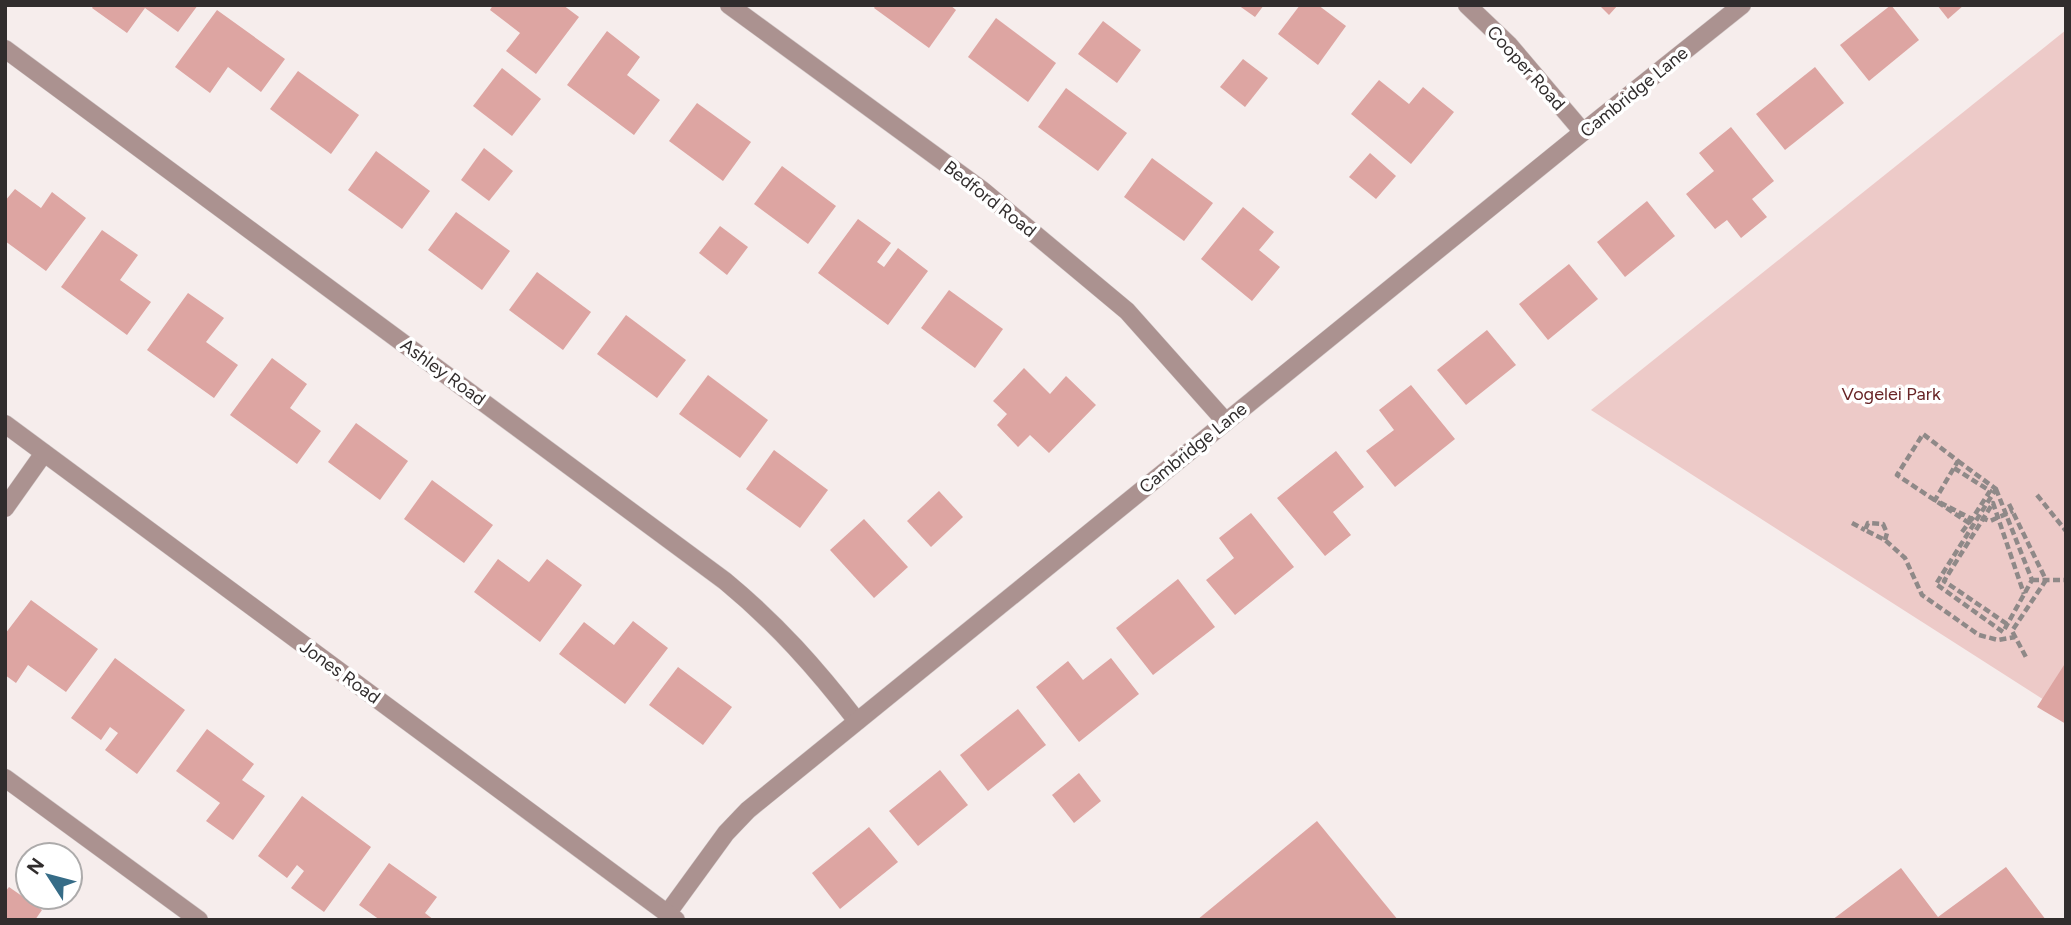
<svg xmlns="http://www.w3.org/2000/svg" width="2071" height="925" viewBox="0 0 2071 925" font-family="Figtree,sans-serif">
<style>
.green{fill:#edcac8}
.building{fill:#dda5a2}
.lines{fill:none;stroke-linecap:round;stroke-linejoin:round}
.minor-casing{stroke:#d3caca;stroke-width:19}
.tertiary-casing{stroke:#d3caca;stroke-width:19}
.path{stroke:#8f8988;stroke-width:4.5;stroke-dasharray:7 3.5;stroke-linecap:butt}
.minor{stroke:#ab9290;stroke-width:18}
.tertiary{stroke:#ab9290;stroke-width:18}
.labels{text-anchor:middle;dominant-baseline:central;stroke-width:7;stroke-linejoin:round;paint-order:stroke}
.street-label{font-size:18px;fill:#312d2d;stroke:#fff}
.park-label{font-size:18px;fill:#682426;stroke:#fff}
</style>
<rect width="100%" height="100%" fill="#f6edec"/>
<!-- green -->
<path class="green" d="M2066,30V714L1591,410Z"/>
<!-- building -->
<g class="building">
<path d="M94,5H198L178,32L145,8L127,33L92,8Z"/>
<path d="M493,5H563L579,17L536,74L506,51L520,33L490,10Z"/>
<path d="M876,5H950L956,10L929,48L874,8Z"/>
<path d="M1238,5H1264L1255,17Z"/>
<path d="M1300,5H1318L1346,26L1318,65L1278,34Z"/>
<path d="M1599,5H1618L1609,15Z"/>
<path d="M1891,5L1919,40L1869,81L1840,45Z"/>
<path d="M1937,5H1964L1948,19Z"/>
<path d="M217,10L285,59L261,92L228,67L210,93L175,67Z"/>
<path d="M996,18L1056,63L1028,102L968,57Z"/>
<path d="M1103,21L1141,50L1117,83L1078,54Z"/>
<path d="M607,31L640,57L627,75L660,100L634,135L567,85Z"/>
<path d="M1243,59L1268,78L1245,107L1220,87Z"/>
<path d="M1815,67L1844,103L1785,150L1756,114Z"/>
<path d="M502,68L541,99L512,136L473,106Z"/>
<path d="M298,71L359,115L331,154L270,109Z"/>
<path d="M1379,80L1409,104L1423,87L1454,112L1411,164L1351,114Z"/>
<path d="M1066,88L1127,133L1098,171L1038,127Z"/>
<path d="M697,103L751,142L723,181L669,141Z"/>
<path d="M1731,127L1774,181L1752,199L1767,217L1741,238L1727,220L1715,229L1686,194L1714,171L1699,153Z"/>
<path d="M484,148L513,171L489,201L461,180Z"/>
<path d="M376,151L430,191L402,229L348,190Z"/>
<path d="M1370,153L1396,176L1376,199L1349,177Z"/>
<path d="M1152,158L1213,203L1184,241L1124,197Z"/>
<path d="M782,166L836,206L808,244L754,204Z"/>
<path d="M15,189L41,208L52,192L86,218L46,271L5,241V201Z"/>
<path d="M1647,201L1675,236L1625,277L1597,242Z"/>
<path d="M1243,207L1274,232L1259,250L1280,267L1252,301L1201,259Z"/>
<path d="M456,212L510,251L482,290L428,250Z"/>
<path d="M858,219L891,243L877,262L884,267L898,248L928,271L888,325L818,273Z"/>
<path d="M720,226L748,247L727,275L699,253Z"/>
<path d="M102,230L138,255L120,280L151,302L127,335L61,287Z"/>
<path d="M1569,264L1598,299L1548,340L1519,304Z"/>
<path d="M537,272L591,312L563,350L509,310Z"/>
<path d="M949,290L1003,329L975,368L921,328Z"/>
<path d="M188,293L224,318L206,342L238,365L214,398L147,350Z"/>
<path d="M626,315L686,360L657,398L597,354Z"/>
<path d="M1487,330L1516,365L1466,405L1437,370Z"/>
<path d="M272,358L307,384L290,408L321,431L297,464L230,415Z"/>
<path d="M1024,368L1050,394L1066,376L1096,405L1049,453L1030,435L1018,447L997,425L1007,414L993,401Z"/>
<path d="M708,375L768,420L740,458L679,414Z"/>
<path d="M1411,385L1455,439L1395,487L1366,451L1394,430L1379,410Z"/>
<path d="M356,423L408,461L380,500L328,462Z"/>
<path d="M774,450L828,490L800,528L746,489Z"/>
<path d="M1336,451L1364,487L1333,512L1351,535L1325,556L1277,498Z"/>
<path d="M432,480L493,525L464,563L404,519Z"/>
<path d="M939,491L963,517L931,547L907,521Z"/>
<path d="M1251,513L1294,567L1235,615L1206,580L1234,558L1219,538Z"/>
<path d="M864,519L908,567L874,598L830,550Z"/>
<path d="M498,559L529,582L547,559L582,585L540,642L474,592Z"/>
<path d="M1178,579L1215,627L1153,675L1116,628Z"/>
<path d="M31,600L98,649L66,692L28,665L16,683L5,675V634Z"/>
<path d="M633,621L668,648L625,704L559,654L584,622L614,645Z"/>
<path d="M115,658L185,710L137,774L105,750L118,733L110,727L101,740L71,718Z"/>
<path d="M1111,658L1139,694L1079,742L1036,687L1068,661L1083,680Z"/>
<path d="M2066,662V724L2037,707Z"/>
<path d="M678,667L732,707L703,745L649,705Z"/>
<path d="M1018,709L1046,745L988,791L960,755Z"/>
<path d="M207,729L254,764L242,780L265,796L233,840L206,821L220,803L176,771Z"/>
<path d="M940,770L968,805L918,846L889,811Z"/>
<path d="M1079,773L1101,801L1074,823L1052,795Z"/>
<path d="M302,796L371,847L324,912L291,888L304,871L297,865L287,878L258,856Z"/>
<path d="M1317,821L1398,920H1197Z"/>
<path d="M869,827L898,862L840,909L812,873Z"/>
<path d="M389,863L437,897L425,913L434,920H380L359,905Z"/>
<path d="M2006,867L2046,920H1832L1901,868L1938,917Z"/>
<path d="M9,887L42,910L35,920H5V892Z"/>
</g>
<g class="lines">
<defs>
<g id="minor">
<path d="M729,5L982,190L1127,311L1226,422"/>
<path d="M1467,5L1509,45L1583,132"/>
<path d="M5,49L725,581C777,624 816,668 857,721"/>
<path d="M5,508L44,453"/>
<path d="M5,778L199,920"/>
<path d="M667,914L726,833L748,810L1583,132L1742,5"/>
</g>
<path id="tertiary" d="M5,424L676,920"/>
</defs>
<!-- minor casing -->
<use href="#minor" class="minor-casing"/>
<!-- tertiary casing -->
<use href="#tertiary" class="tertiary-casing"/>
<!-- path -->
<g class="path">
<path d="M1958,461L1996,489"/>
<path d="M1954,468L1990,491L1972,519L1935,500L1958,461L1923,434L1897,475L1969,523L1973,525"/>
<path d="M1996,489L2032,580L2003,632L1936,584Z"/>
<path d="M2037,495L2066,531"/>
<path d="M2009,504L2046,580L2012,631L2027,659"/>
<path d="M1981,518L1990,521L2013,511"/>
<path d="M1852,523L1865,530"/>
<path d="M1962,532L1971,520"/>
<path d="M1885,540L1887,533L1883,524L1868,523L1865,530L1885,540L1905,558L1922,595L1979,635L1998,640L2015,637"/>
<path d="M2032,580H2066"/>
<path d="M2007,624L1944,581L1993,503L2024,594"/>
</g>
<!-- minor -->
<use href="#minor" class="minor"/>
<!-- tertiary -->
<use href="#tertiary" class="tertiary"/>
</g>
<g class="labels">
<!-- street labels -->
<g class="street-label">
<text transform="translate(1526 68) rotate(48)">Cooper Road</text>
<text transform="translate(1634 92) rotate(-39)">Cambridge Lane</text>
<text transform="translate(990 199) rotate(38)">Bedford Road</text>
<text transform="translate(443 372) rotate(36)">Ashley Road</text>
<text transform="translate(1193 448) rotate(-39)">Cambridge Lane</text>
<text transform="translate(340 672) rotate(36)">Jones Road</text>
</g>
<!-- park labels -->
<g class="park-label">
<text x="1891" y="394">Vogelei Park</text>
</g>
</g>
<!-- border -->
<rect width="2071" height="925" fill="none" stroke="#312d2d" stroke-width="14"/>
<!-- north arrow -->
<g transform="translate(49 876) rotate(306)"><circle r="33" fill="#ffffff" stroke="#adabab" stroke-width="2"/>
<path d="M0-5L12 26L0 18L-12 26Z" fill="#366c87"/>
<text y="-10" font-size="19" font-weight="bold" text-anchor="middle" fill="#312d2d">N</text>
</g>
</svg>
